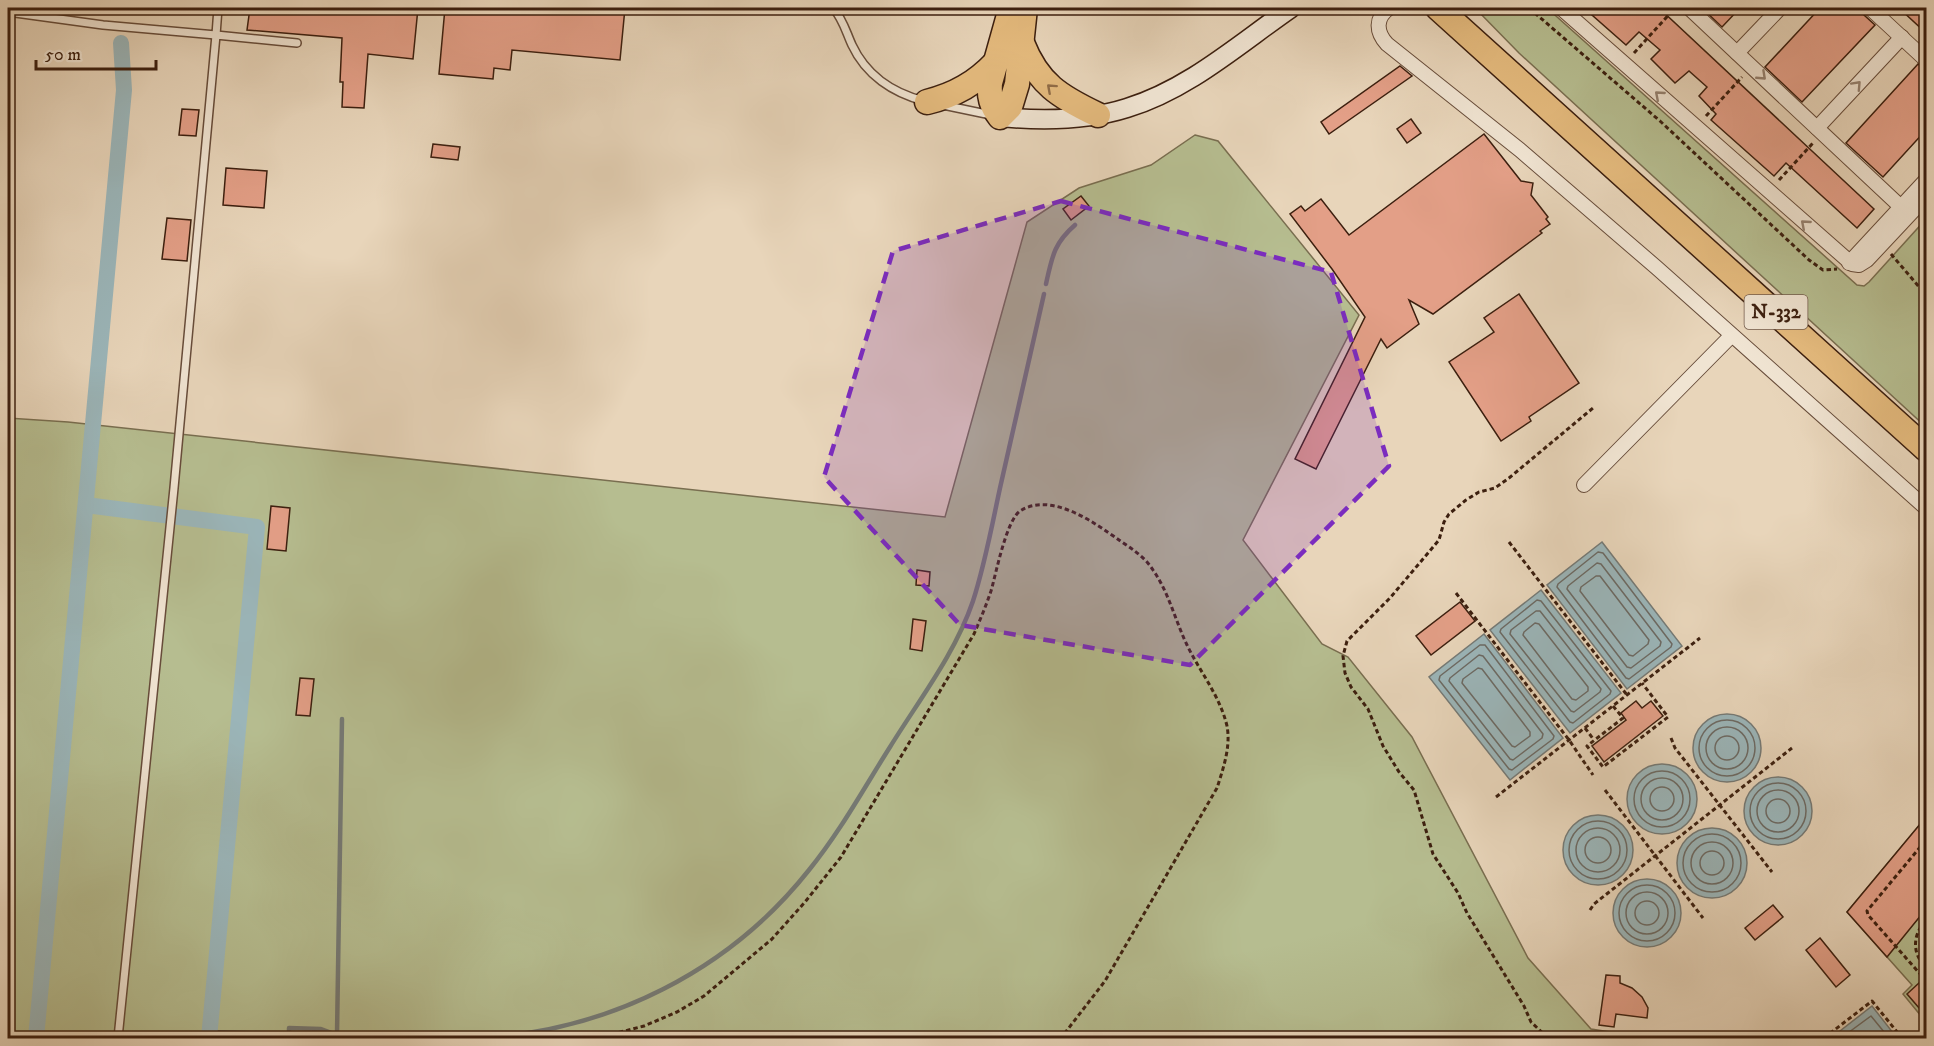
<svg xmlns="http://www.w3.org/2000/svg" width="1934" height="1046" viewBox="0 0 1934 1046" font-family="'IM FELL DW Pica',serif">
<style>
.green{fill:#b6bd90;stroke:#796e50;stroke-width:1.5}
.water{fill:#9bb6ba;stroke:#757a76;stroke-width:1.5}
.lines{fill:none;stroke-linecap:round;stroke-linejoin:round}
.shore{stroke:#6c6a64;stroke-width:1.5}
.stream{stroke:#757a76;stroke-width:4.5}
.canal{stroke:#9bb6ba;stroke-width:16}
.building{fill:#e39f87;stroke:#3c1f0f;stroke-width:1.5}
.lane-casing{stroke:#674c3a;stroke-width:10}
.street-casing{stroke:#674c3a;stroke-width:16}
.secondary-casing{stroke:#3c1f0f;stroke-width:21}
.highway-casing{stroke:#3c1f0f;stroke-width:27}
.path{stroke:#3c1f0f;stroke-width:3;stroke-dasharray:4.5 3;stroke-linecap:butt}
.lane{stroke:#f0e4d2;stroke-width:7}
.street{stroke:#f0e4d2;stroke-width:14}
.secondary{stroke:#f0e4d2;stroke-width:18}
.highway{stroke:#e4ba7d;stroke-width:24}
.oneway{stroke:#968270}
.oneway2{stroke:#906c46}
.marked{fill:#7b2cbf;fill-opacity:0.2;stroke:#7b2cbf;stroke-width:4.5;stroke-dasharray:12 8;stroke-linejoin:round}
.labels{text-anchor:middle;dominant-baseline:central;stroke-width:6;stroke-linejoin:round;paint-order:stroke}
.shield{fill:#f0e4d2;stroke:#725a4a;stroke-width:1.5}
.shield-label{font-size:20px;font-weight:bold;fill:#3c1f0f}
</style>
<rect width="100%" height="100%" fill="#e8d5ba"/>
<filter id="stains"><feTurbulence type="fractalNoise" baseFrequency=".00333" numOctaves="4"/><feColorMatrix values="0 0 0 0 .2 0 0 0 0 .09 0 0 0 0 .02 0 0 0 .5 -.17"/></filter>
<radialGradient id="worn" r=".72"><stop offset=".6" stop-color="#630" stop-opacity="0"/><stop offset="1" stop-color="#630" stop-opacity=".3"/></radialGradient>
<!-- green -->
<g class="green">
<path d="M1475,8H1547L1857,285L1864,286L1869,282L1926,219V427L1519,53Z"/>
<path d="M1195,135L1218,141L1359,315L1243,540L1322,644L1348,657L1412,737L1528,958L1591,1029L1649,1038H8V418L68,422L945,517L1027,222L1079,188L1151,165Z"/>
<path d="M1926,817V1022L1903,994L1912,985L1847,912Z"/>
</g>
<!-- water -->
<g class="water">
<path d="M1602,542L1682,646L1627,689L1547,585Z"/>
<path d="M1541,590L1621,693L1570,733L1490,630Z"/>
<path d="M1484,634L1563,738L1510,780L1429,677Z"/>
<circle cx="1727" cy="748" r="34"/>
<circle cx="1662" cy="799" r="35"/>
<circle cx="1778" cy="811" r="34"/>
<circle cx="1598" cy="850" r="35"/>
<circle cx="1712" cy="863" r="35"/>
<circle cx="1647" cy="913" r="34"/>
<path d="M1872,1006L1897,1038H1831Z"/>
</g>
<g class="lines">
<!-- shore -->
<g class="shore">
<path d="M1598,552L1603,553L1672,644L1671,647L1629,679L1626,678L1557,587L1558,584Z"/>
<path d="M1597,563L1601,564L1661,642L1660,646L1631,668L1627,667L1567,589L1568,586Z"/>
<path d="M1596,576H1600L1649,640L1648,644L1633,656L1629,655L1580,591L1581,587Z"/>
<path d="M1537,600L1541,601L1611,691L1610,694L1573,723L1570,722L1500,632L1501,629Z"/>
<path d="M1536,611H1540L1601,689L1600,692L1574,712L1571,711L1510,634L1511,630Z"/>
<path d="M1535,623L1539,624L1588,687V691L1576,700L1572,699L1523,635L1524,632Z"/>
<path d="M1480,645H1485L1554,736L1553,739L1512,770L1509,769L1439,680L1440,676Z"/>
<path d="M1479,655L1483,656L1543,734L1542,738L1513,760L1510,759L1449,681L1450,678Z"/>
<path d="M1478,668L1482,669L1530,732V736L1515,747L1512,746L1462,683L1463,679Z"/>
<circle cx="1727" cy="748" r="28"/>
<circle cx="1727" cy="748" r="21"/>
<circle cx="1727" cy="748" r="12"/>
<circle cx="1662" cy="799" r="28"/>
<circle cx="1662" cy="799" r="21"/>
<circle cx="1778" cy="811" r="28"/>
<circle cx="1662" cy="799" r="12"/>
<circle cx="1778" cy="811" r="21"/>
<circle cx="1778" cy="811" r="12"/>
<circle cx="1598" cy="850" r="29"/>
<circle cx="1598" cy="850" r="22"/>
<circle cx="1712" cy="863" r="29"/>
<circle cx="1598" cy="850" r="13"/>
<circle cx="1712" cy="863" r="21"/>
<circle cx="1712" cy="863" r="12"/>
<circle cx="1647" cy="913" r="28"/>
<circle cx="1647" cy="913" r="21"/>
<circle cx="1647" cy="913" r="12"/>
<path d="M1841,1038L1871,1016L1889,1038"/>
</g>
<!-- stream -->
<g class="stream">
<path d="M1046,284C1052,257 1054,243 1075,225"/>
<path d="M210,1032L289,1034V1028L321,1029L337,1035L433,1038"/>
<path d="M337,1035L342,719"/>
<path d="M480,1038C609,1031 729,971 809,870C840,832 864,788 890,747C919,700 955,654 973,601C985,564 992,525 1000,488C1015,423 1029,359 1044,294"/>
</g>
<!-- canal -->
<g class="canal">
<path d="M86,505L257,527L209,1038"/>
<path d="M36,1038L124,90L121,43"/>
</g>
</g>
<!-- building -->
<g class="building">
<path d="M250,8H418L413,59L368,54L364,108L342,107L343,82H340L342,38L247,30Z"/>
<path d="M445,8H625L620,60L512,50L510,70L494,68L493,79L439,74Z"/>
<path d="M1584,8H1659L1874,209L1857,228L1786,163L1774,176L1711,120L1716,114L1699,96L1707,87L1689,71L1675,83L1651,59L1660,50L1639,32L1626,45Z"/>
<path d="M1702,8H1740L1722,27Z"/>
<path d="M1820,8H1860L1864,15L1875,25L1802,102L1765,67Z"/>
<path d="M1899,8H1926V33Z"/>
<path d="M1918,64L1926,70V130L1883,177L1846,143Z"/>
<path d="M1400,66L1412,76L1329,134L1321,122Z"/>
<path d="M182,109L199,110L196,136L179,135Z"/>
<path d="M1411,119L1421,133L1407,143L1397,129Z"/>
<path d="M1484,134L1521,181L1533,183L1531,195L1548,217L1546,219L1550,224L1540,231L1542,233L1433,314L1409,300L1419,324L1387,348L1381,339L1316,469L1295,459L1365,317L1332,269L1290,214L1301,206L1305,211L1321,199L1349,235Z"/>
<path d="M433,144L460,147L458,160L431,157Z"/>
<path d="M226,168L267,171L264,208L223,205Z"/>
<path d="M1081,196L1089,206L1071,220L1063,209Z"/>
<path d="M167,218L191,220L187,261L162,259Z"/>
<path d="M1519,294L1579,383L1529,417L1531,421L1501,441L1449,362L1494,332L1484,318Z"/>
<path d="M271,506L290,508L286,551L267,549Z"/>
<path d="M917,570L930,572L929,586L916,585Z"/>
<path d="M1460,602L1475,621L1431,655L1416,636Z"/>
<path d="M913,619L926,621L922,651L910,649Z"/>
<path d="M300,678L314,679L310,716L296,715Z"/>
<path d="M1636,701L1642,708L1651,701L1663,716L1604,762L1592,746L1626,720L1621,713Z"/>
<path d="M1926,817V909L1887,957L1847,912Z"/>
<path d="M1773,905L1783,917L1755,940L1745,928Z"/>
<path d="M1820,938L1850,975L1836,987L1806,950Z"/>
<path d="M1606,975L1620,976V983L1632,988L1642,997L1648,1008L1647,1018L1616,1014L1614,1027L1599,1025Z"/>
<path d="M1920,982L1926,990V1016L1907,994Z"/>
</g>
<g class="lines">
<defs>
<g id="lane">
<path d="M833,8C843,19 846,32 852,45C866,75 893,93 924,101"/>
<path d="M8,12L103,25L216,35L218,8"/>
<path d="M943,105L991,115"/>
<path d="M118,1038L174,488L216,35L297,43"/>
</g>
<g id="street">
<path d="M1389,8C1375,18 1376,32 1387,44L1520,150L1657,268L1926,508"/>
<path d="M1561,8L1852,264L1859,265L1867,260L1926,197"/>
<path d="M1689,8L1901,207"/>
<path d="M1870,8L1926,60"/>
<path d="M1737,53L1780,8"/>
<path d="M1817,128L1902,37"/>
<path d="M1849,263L1926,180"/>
<path d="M1584,485L1731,336"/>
</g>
<path id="secondary" d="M1000,117C1042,121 1086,121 1127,108C1189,89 1239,44 1291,8"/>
<g id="highway">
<path d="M1011,8L990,83C989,97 991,105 1000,117L1010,107L1017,84L1025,8"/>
<path d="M1438,8L1926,449"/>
<path d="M1022,43C1038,84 1060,97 1098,115"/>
<path d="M927,102C955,95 976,83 996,62"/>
</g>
</defs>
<!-- lane casing -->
<use href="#lane" class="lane-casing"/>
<!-- street casing -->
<use href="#street" class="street-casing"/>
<!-- secondary casing -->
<use href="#secondary" class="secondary-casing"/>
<!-- highway casing -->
<use href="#highway" class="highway-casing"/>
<!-- path -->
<g class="path">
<path d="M1529,8L1660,121L1809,260L1823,270L1837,269"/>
<path d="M1634,53L1674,9"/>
<path d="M1706,116L1742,77"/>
<path d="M1779,180L1813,143"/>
<path d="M1891,254L1926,295"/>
<path d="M1509,542L1627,695"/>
<path d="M1456,593L1569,740L1593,775"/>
<path d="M1613,706L1623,718L1587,746L1603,767L1668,717L1642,683"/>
<path d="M1585,728L1594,740"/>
<path d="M1671,738L1675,748L1772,872"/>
<path d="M1605,790L1703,918"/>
<path d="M1496,797L1700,638"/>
<path d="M1590,910L1594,904L1792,748"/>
<path d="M1926,921C1912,934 1912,955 1926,967"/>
<path d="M1922,976L1868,915L1867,911L1926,840"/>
<path d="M597,1038L644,1026L677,1012L704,996L772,939L805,902L841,857L974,634C980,620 986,606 991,591C996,574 1006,521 1020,511C1051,491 1095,523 1119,540C1132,549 1145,557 1153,570C1169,593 1175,620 1187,645C1200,672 1220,696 1227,726C1231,747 1223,769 1217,788L1105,981L1061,1038"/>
<path d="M1548,1038L1531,1022L1524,1006L1467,913L1458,893L1433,854L1414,790L1399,772L1383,746L1368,709L1351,687L1345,673L1343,656L1347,641L1390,598L1439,540L1444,522L1449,514L1466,500L1479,492L1495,488L1509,478L1593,408"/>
<path d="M1824,1038L1872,1001L1902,1038"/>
</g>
<!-- lane -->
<use href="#lane" class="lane"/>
<!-- street -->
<use href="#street" class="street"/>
<!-- secondary -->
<use href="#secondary" class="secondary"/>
<!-- highway -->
<use href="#highway" class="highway"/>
</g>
<!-- one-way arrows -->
<defs><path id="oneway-chevron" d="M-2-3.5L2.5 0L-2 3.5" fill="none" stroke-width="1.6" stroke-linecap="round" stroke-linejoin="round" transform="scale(1.5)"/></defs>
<g class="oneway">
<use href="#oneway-chevron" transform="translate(1762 76) rotate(43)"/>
<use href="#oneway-chevron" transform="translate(1857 85) rotate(-47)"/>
<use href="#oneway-chevron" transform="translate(1659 95) rotate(-139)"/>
<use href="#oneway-chevron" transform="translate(1805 224) rotate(-139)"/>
</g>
<use class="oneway2" href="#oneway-chevron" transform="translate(1051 88) rotate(-138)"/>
<!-- marked area -->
<path class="marked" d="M1061,201L1331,272L1389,466L1190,665L960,625L824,477L893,251Z"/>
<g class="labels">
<!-- shield labels -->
<rect class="shield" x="1744.5" y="295" width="63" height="34" rx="4.5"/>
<g class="shield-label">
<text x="1776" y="312">N-332</text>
</g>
</g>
<!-- margin -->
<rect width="1934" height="1046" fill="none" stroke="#e8d5ba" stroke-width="30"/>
<rect x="9" y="9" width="1916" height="1028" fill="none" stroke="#3c1f0f" stroke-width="3"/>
<rect x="15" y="15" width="1904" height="1016" fill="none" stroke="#3c1f0f" stroke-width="1.5"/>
<!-- scale -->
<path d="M36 60v9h120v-9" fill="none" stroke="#3c1f0f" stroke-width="3"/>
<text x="45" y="60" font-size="18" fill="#3c1f0f" stroke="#f0e4d2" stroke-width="4.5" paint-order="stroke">50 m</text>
<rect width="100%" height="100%" filter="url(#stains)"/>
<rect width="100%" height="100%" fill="url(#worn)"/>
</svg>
